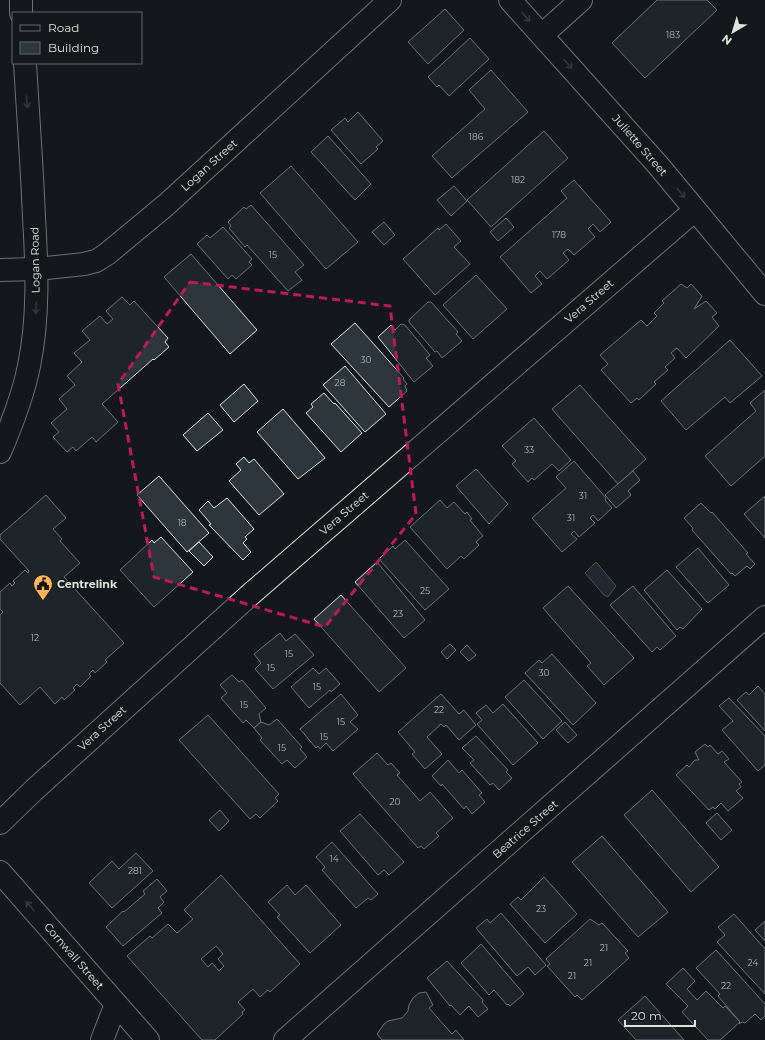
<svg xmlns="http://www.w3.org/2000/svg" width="765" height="1040" viewBox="0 0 765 1040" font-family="Montserrat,sans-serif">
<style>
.water{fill:#2f3f4d;stroke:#939e99}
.building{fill:#2c363c;stroke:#d8e6dc;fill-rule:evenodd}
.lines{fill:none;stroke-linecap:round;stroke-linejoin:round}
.minor-casing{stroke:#d8e6dc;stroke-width:24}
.major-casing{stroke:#d8e6dc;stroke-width:24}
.minor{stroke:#14181c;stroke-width:22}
.major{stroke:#14181c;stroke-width:22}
.oneway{stroke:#59605f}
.marked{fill:none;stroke:#c2185b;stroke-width:3;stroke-dasharray:8 5;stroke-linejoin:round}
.labels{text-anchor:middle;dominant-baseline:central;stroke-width:3;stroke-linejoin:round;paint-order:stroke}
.number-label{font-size:9px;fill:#adbab4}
.street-label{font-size:11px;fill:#d8e6dc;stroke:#14181c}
.poi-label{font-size:11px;font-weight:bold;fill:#d8e6dc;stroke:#14181c;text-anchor:start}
</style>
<rect width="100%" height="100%" fill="#14181c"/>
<!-- water -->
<path class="water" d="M596,562L616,586L608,597L604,595L585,573Z"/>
<!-- building -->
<g class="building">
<path d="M657,0H707L717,10L645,78L612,43Z"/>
<path d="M445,9L464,30L428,64L408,42Z"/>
<path d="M470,38L489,59L449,96L439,85L437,87L428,77Z"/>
<path d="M491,70L528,112L452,178L432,156L485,109L469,90Z"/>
<path d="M358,112L383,141L376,147L378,149L361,164L331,130L345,118L348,122Z"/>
<path d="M544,131L568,158L491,227L467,200Z"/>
<path d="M328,136L371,184L355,200L311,152Z"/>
<path d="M291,166L358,242L326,269L260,193Z"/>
<path d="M574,180L611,222L600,232L593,224L588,229L595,237L574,255L568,249L563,253L569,260L547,279L540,271L535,276L542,284L531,293L500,257L567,198L561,191Z"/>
<path d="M454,186L467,201L451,216L437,200Z"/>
<path d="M251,205L304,265L295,272L302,280L288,291L247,245L245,247L229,228L231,226L228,222L244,207L246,209Z"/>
<path d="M506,218L514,227L498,241L490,232Z"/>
<path d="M384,222L395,235L384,245L372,232Z"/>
<path d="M446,224L461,241L454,247L470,264L435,295L403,259L438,228L439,230Z"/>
<path d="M223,227L252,259L249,262L252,265L236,279L232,275L228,279L197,244L207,235L210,238Z"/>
<path d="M191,254L257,330L230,354L164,277Z"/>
<path d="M476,275L507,309L473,339L443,305Z"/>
<path d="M681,284L687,288L691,284L702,296L694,309L706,301L717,313L712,317L719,326L686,358L677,348L671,353L675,358L665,367L668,370L654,382L656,384L639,400L637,398L631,403L601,370L608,364L600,355L641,320L647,326L657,316L654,313L664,303L662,301Z"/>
<path d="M122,297L130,305L134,301L168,338L165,342L169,347L154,360L153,359L102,404L118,422L96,442L92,437L76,451L73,447L67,452L53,437L59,432L51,423L67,409L59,399L75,385L67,376L82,362L74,353L90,340L82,331L100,316L107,324L113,319L106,311Z"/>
<path d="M428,302H431L458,332L456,334L462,341L442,358L437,351L435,352L409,322V320Z"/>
<path d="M355,323L404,378L403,379L407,384L405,386L407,391L389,407L331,344Z"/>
<path d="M401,324L405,325L430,355L426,358L433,366L414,382L378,337L391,325L395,330Z"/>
<path d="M730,340L762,376L730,403L725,397L686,430L661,401Z"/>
<path d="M345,366L386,414L365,432L323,385Z"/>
<path d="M244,384L258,401L234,422L220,405Z"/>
<path d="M580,385L646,459L618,484L552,409Z"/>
<path d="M765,390V456L731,486L705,456L756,411L750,403Z"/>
<path d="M324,393L334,404L335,403L362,433L341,452L306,413L313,407L311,404Z"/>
<path d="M283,409L325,458L298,479L257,432Z"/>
<path d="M208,413L223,430L197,451L183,435Z"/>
<path d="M534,418L571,460L559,471L552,464L534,480L532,478L528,482L512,464L516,461L502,446Z"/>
<path d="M244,457L249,463L254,459L284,494L259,515L229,481L241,470L236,464Z"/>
<path d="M574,461L606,498L605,500L612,508L598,521L593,515L590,518L595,523L579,537L574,531L571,534L577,539L562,552L532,518L566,488L556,477Z"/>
<path d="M476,469L508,504L489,524L456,486Z"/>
<path d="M633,471L640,480L628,491L631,495L616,508L605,495Z"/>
<path d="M159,476L209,533L187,552L137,495Z"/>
<path d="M46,495L66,518L53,529L62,539L60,541L80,563L64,577L124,643L105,660L107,662L95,673L93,670L89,674L91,676L80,687L77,684L73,688L75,690L64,700L62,697L55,704L40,687L20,705L0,683V615L3,612L0,609V592L10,583L12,586L15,583L13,581L25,570L28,573L29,571L0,539V535Z"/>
<path d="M765,496V538L744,514Z"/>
<path d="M227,498L254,529L245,537L247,539L243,543L251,552L243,560L209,525L211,524L199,510L208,501L214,508Z"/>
<path d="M440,500L447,508L454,502L465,514L467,512L472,519L470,520L483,536L476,542L479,545L464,559L461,556L447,569L410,527Z"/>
<path d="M701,503L711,513L712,512L748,553L746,554L755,564L750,569L747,566L735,576L732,573L731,574L692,530L693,528L684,518Z"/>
<path d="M161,537L193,572L154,607L120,570L152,540L154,543Z"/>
<path d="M405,540L449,589L425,610L379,559L393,546L395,549Z"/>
<path d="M199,542L213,557L204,566L189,551Z"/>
<path d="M698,548L729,585L708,603L676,567Z"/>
<path d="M377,562L425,620L404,638L355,582Z"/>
<path d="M667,570L702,609L683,629L680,627L677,630L644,590Z"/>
<path d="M568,586L634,658L604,685L587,666L591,663L543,608Z"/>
<path d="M633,586L676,636L660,650L657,647L652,652L610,605Z"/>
<path d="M341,595L406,668L379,692L314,619Z"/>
<path d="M280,633L286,641L295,634L314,655L273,689L255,669L261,663L254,654Z"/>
<path d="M450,644L456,650L447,659L441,652Z"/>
<path d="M467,645L476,655L469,661L460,652Z"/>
<path d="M552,654L596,703L573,725L525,673L539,660L542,663Z"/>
<path d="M313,668L319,674L326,668L340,684L331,692L330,690L309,708L291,687Z"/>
<path d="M232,675L239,682L242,680L266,708L259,714L261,722L254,728L246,720L243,723L221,698L227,693L220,685Z"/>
<path d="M524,680L562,721L543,739L505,697Z"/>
<path d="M758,686L765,694V731L737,700L746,692L749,695Z"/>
<path d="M341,694L358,715L350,722L358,729L333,751L326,743L320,749L318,746L316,748L300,729Z"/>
<path d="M441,694L459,714L464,710L476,725L459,740L446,725L444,727L441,724L427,737L442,754L425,769L412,754L415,752L398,732Z"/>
<path d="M729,698L765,736V765L758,771L722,730L733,721L719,706Z"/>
<path d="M503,704L538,743L513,765L477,724L482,720L476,713L486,705L493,713Z"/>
<path d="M208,715L279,794L275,798L278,801L260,818L256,814L250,819L179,740Z"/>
<path d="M277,719L302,747L300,749L307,757L295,768L287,760L282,764L260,740L262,738L254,728L261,722L269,725Z"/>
<path d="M565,722L577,735L568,743L556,730Z"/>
<path d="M476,736L508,770L506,772L512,778L499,790L493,783L490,785L470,763L474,760L462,748Z"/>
<path d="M705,744L708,747L710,745L718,754L722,751L729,759L724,762L742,782L739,784L741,787L736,791L743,798L728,811L721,803L715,809L713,807L709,810L676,775L687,765L689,767L695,760H699L695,752Z"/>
<path d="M377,753L388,765L391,763L400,773L397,775L420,801L430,792L453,818L436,833L439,836L424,849L421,846L418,848L353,774Z"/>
<path d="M448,760L459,773L462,770L482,793L479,795L485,802L472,814L466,806L464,809L442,784L441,786L432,776Z"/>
<path d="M652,790L719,867L691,892L624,815Z"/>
<path d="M220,810L229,821L219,831L209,820Z"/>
<path d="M717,813L732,830L721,840L706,823Z"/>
<path d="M360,814L404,862L389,875L384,870L378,875L340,831Z"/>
<path d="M602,836L668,912L638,937L572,862Z"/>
<path d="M332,842L378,894L371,900L368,898L356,908L322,870L325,867L316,857Z"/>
<path d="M136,853L153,871L112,908L89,883L112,861L119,869Z"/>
<path d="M221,875L300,964L270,992L268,990L260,997L253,989L238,1002L245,1010L242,1012L243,1014L215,1040H202L127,956L150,936L152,938L168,924L177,933L193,919L184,910ZM216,946L223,954L218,959L224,966L219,971L212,963L208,967L201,959Z"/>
<path d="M544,877L577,914L545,943L510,904L518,897L521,900Z"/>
<path d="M157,879L167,891L160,897L164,902L158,908L162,913L123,946L106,927L123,911L124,912L145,894L143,891Z"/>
<path d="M287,885L295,895L306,885L341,925L310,953L277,917L280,915L268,902Z"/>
<path d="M501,913L546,965L535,975L528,967L517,976L476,928L487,919L490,923Z"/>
<path d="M734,914L765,949V994L717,942L725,935L718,927Z"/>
<path d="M590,919L599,925L602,923L628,951L625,953L629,958L582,1000L577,995L575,997L547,966L550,964L546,959Z"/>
<path d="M765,921V941L755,930Z"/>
<path d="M481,944L524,994L510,1006L508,1004L507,1005L494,990L489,995L461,963Z"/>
<path d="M716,950L765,1004V1016L761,1020L755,1014L745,1023L742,1022L739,1024L740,1022L718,996L720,994L696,968Z"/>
<path d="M447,961L483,1000L482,1002L488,1009L478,1017L469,1006L460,1015L451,1005L450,1006L427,978Z"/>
<path d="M683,968L695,981L687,989L697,1000L706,991L723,1008L725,1006L740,1022L720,1040H708L682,1012L688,1006L666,984Z"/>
<path d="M426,992L433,1005L429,1008L452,1034L456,1030L464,1040H382L377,1034L384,1024L388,1021L402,1018L408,1011L409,1005L413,998L419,993Z"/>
<path d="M645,996L684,1040H636L618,1020Z"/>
</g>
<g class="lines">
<defs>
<g id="minor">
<path d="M542,35L581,0"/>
<path d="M0,270L37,269L84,264L96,261L107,254L166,205L390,0"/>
<path d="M0,823L34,790L252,593L695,210"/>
<path d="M102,1040L116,1004"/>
<path d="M285,1040L765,617"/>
</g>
<g id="major">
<path d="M21,0V13"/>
<path d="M510,0L658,165L765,294"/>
<path d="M0,452C12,424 23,396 29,366C39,317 37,267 34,218C32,166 28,115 25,63"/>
<path d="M0,872L148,1040"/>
</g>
</defs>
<!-- minor casing -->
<use href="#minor" class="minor-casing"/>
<!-- major casing -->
<use href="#major" class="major-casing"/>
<!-- minor -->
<use href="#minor" class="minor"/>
<!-- major -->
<use href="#major" class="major"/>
</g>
<!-- one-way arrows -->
<defs><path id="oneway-shaft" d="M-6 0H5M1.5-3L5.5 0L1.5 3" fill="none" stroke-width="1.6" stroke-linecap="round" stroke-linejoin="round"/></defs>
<g class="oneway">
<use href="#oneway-shaft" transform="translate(526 17) rotate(48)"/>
<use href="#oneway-shaft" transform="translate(568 64) rotate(48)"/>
<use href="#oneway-shaft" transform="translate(27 102) rotate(86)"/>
<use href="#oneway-shaft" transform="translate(681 193) rotate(50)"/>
<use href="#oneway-shaft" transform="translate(36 308) rotate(93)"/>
<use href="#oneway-shaft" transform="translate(30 906) rotate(-132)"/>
</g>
<!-- marked area -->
<path d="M0 0H765V1040H0ZM190,282L390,306L416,514L325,627L154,577L118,384Z" fill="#14181c" fill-opacity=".55" fill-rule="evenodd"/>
<path class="marked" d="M190,282L390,306L416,514L325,627L154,577L118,384Z"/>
<!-- icons -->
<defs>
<symbol id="civic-pin" viewBox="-11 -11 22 30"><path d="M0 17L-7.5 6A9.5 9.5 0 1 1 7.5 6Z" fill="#ffb74d" stroke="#14181c"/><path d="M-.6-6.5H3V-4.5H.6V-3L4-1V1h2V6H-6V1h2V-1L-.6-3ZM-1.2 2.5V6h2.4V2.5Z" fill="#111"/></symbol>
</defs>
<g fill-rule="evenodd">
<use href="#civic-pin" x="32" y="573" width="22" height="30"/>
</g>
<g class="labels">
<!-- number labels -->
<g class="number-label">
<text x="673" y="34">183</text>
<text x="476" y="136">186</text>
<text x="518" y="179">182</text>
<text x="559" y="234">178</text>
<text x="273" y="254">15</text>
<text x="366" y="359">30</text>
<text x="340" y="382">28</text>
<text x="529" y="449">33</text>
<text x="583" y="495">31</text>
<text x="571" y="517">31</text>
<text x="182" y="522">18</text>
<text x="425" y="590">25</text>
<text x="398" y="613">23</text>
<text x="35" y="637">12</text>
<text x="289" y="653">15</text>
<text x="271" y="667">15</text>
<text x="544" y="672">30</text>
<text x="317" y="686">15</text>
<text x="244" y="704">15</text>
<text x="439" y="709">22</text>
<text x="341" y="721">15</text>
<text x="324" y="736">15</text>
<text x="282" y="747">15</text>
<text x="395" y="801">20</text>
<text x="334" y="858">14</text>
<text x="135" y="870">281</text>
<text x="541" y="908">23</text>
<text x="604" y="947">21</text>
<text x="588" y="962">21</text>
<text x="753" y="962">24</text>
<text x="572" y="975">21</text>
<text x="726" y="985">22</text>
</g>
<!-- street labels -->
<g class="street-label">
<text transform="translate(640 145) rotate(49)">Juliette Street</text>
<text transform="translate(209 165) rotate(-42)">Logan Street</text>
<text transform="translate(35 260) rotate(-91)">Logan Road</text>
<text transform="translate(589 301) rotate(-41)">Vera Street</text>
<text transform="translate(344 513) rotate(-41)">Vera Street</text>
<text transform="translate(102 728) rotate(-42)">Vera Street</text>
<text transform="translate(525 829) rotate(-41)">Beatrice Street</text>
<text transform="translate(74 956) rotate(49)">Cornwall Street</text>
</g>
<!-- poi labels -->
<g class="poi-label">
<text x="57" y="584">Centrelink</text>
</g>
</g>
<!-- legend -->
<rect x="12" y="12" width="130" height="52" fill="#14181c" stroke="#626a69"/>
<rect x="20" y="25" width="20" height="6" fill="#14181c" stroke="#626a69"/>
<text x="48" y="32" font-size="12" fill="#d8e6dc">Road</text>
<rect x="20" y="42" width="20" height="12" fill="#2c363c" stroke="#626a69"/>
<text x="48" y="52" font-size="12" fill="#d8e6dc">Building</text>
<!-- north arrow -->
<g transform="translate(733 32) rotate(218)" stroke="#14181c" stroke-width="3" paint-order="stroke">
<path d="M0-3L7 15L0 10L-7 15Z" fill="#d8e6dc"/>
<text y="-6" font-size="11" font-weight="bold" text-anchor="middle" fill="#d8e6dc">N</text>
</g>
<!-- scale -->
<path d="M625 1020v6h70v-6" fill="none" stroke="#d8e6dc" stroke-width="2"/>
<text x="631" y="1020" font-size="12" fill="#d8e6dc" stroke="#14181c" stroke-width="3" paint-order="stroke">20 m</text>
</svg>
